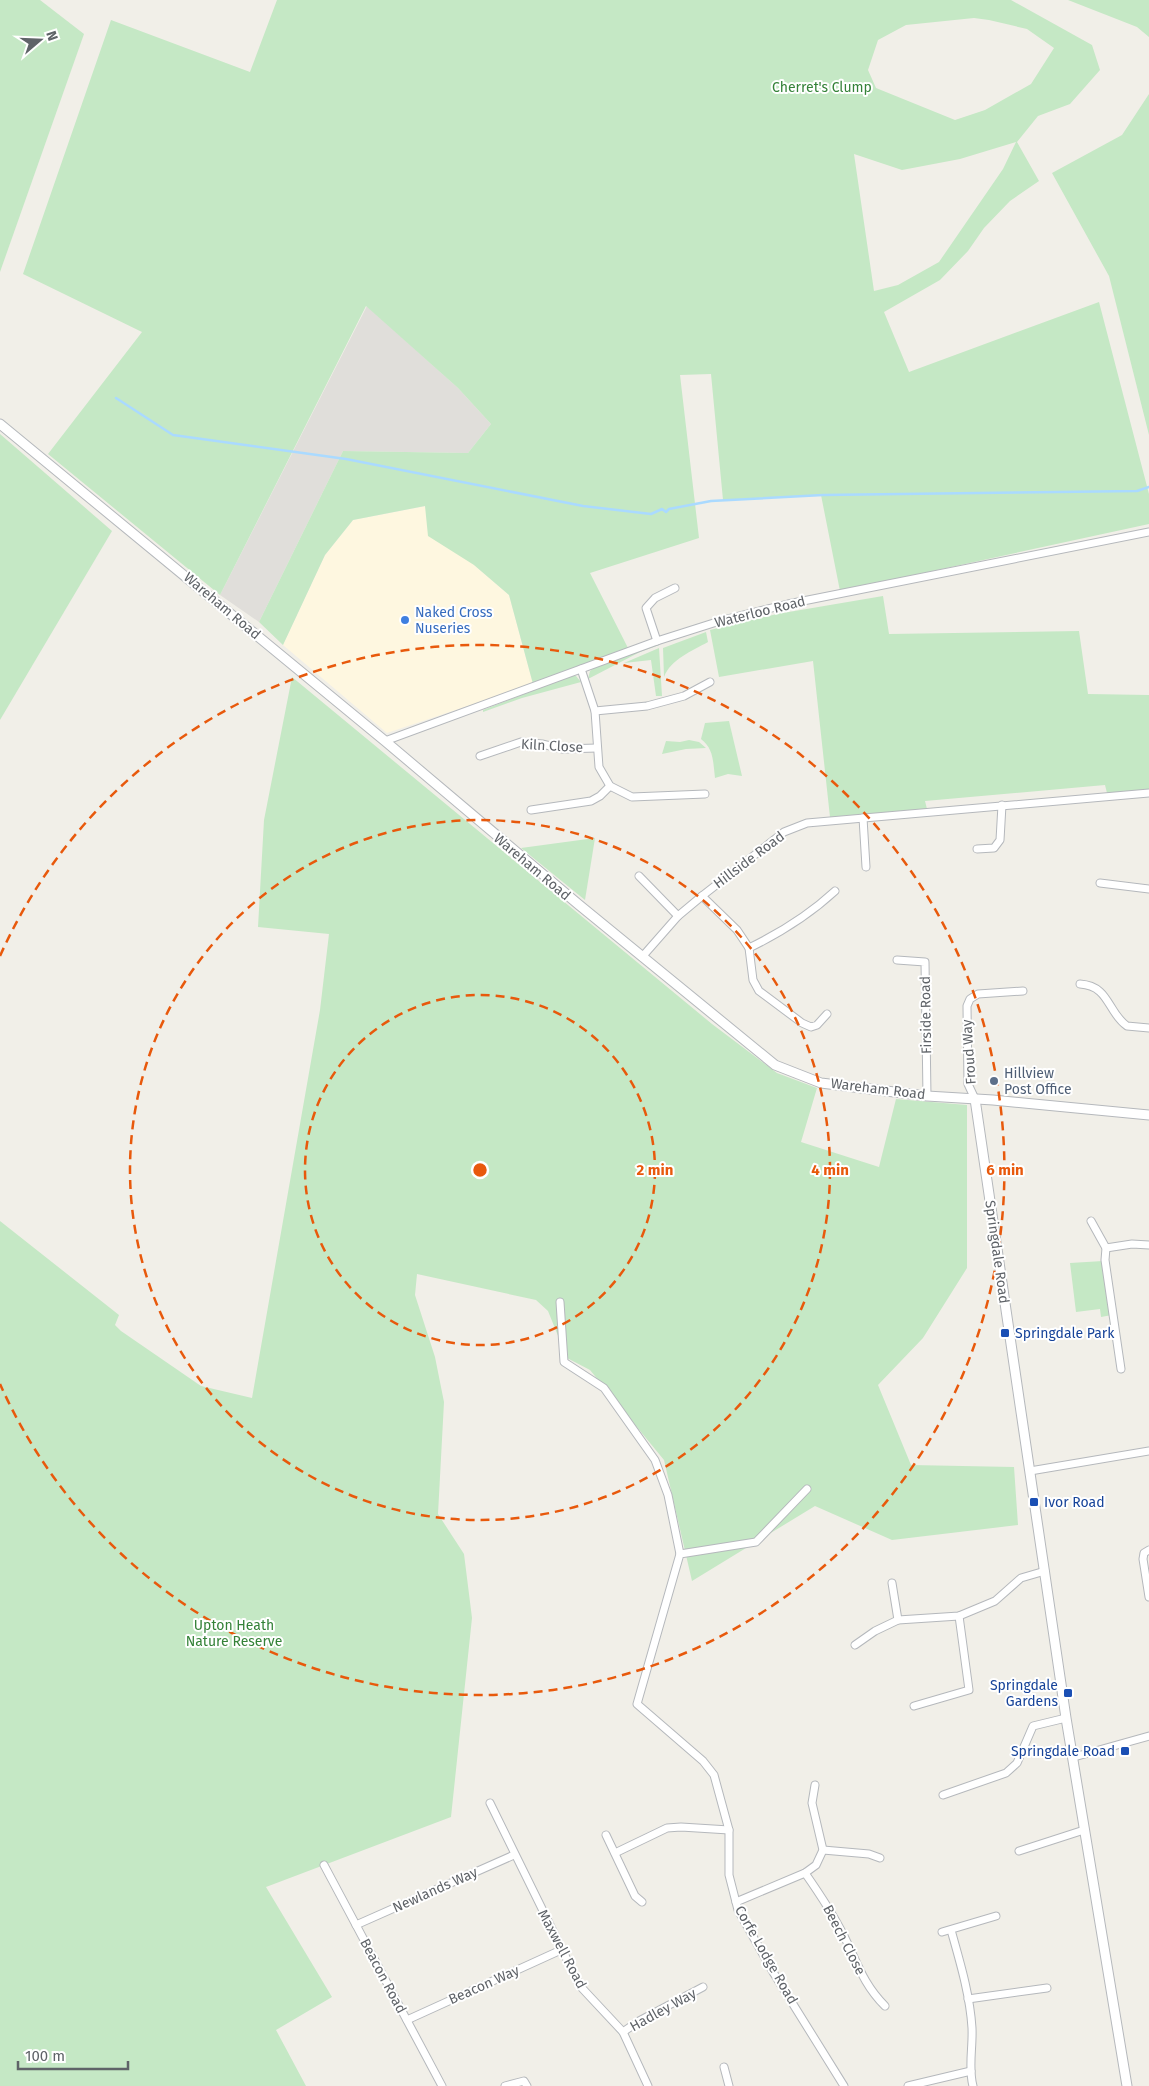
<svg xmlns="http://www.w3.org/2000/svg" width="1149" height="2086" viewBox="0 0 1149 2086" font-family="'Fira Sans',sans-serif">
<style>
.commercial{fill:#fef7e0}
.industrial{fill:#e0deda}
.green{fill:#c5e8c5;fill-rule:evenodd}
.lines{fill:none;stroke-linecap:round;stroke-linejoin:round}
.stream{stroke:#aadaff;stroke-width:2.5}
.minor-casing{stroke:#b5b8bc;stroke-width:9}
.tertiary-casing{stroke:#b5b8bc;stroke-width:11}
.minor{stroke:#fff;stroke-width:7}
.tertiary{stroke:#fff;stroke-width:9}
.ring{fill:none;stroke:#e8590c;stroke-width:2.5;stroke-dasharray:9 6}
.shop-dot{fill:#3f7fe0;stroke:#fff;stroke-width:2}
.service-dot{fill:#5c6f8a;stroke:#fff;stroke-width:2}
.transit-dot{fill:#1a4fb4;stroke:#fff;stroke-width:2}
.labels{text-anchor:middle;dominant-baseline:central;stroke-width:4;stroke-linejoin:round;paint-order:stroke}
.park-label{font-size:14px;fill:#348238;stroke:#fff}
.street-label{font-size:14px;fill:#5f6368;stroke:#fff}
.shop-label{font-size:14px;fill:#366cbe;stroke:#fff;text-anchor:start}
.service-label{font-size:14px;fill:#4e5e75;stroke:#fff;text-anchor:start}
.transit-label{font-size:14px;fill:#164399;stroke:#fff;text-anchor:start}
.centre{fill:#e8590c;stroke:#fff;stroke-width:2.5}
.ring-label{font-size:15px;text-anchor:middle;font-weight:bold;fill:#e8590c;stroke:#fff;stroke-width:4;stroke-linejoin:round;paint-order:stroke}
</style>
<rect width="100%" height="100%" fill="#f1efe8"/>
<!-- commercial -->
<path class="commercial" d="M426,506L474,565L509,595L533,684L387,733L283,645L325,555L353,520Z"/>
<!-- industrial -->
<path class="industrial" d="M367,306L458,388L491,424L468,453L343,451L259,622L220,595Z"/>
<!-- green -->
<g class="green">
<path d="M0,0H40L84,34L0,272Z"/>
<path d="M277,0H1011L1092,45L1100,70L1070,104L1038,116L1017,142L1039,181L1010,201L984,228L968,251L940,280L884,312L909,372L1099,302L1149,494V524L840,591L821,495L723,500L711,374L680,375L699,538L590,573L628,648L533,684L509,595L474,565L428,536L425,506L353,520L325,555L283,645L259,622L343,451L468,453L491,424L458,388L366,306L220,595L48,454L142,332L23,274L111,20L250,72ZM974,18L989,20L1027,29L1054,48L1031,84L985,110L955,120L876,88L868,70L878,40L906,25ZM1016,142L1003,169L939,262L898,285L874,291L854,154L902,170L960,159Z"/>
<path d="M1068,0H1149V37L1137,27Z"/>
<path d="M1149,94V435L1109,276L1052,173L1122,135Z"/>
<path d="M0,434L112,531L0,720Z"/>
<path d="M883,596L889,634L1079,631L1088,694L1149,695V790L1107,793L1105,785L925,801L927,809L830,817L813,661L719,677L710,630L777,614Z"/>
<path d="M706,632L708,642C692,651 671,659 664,677L663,648Z"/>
<path d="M659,643V645L640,652L588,679L590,671L594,668Z"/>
<path d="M659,648L662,696H656L651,660L624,663Z"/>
<path d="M571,676H576L581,682L522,698L483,712V710Z"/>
<path d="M292,677L712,1024L777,1073L817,1088L801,1142L879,1167L896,1099L967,1105V1268L923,1338L878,1385L911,1465L1014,1467L1018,1525L892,1540L815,1506L692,1581L664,1460L590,1370L567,1358L548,1311L536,1300L417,1274L415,1295L435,1357L444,1402L438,1514L464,1554L472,1618L451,1817L266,1887L332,1997L276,2030L306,2086H0V1221L119,1315L115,1325L121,1331L201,1386L252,1398L320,1010L329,934L258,927L264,820Z"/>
<path d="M729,721L742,776L728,774L715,778C713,762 714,749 701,739L705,723Z"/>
<path d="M689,740L699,742L706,748L686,749L662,754L666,741L680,742Z"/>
<path d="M595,838L585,900L521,848Z"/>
<path d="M1103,1261L1112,1315L1101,1317L1100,1309L1076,1312L1070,1263Z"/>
</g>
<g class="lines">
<!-- stream -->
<path class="stream" d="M116,398L173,435L346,459L583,506L651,514L662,509L666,512L669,509L711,501L823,495L1137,491L1149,487"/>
<defs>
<g id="minor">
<path d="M657,641L646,608L655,598L675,588"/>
<path d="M581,669L595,711L599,767L610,786L632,797L705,794"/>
<path d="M595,711L647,706L684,696L710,682"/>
<path d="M385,741L657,641L723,620L788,604L1149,532"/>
<path d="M480,756L521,742L542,744L563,749L597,748"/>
<path d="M531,810L591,801L600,796L610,786"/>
<path d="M863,818L866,867"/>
<path d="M977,849L994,848L1000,840L1002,805"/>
<path d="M639,876L678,916"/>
<path d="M1100,883L1149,889"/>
<path d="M702,896L737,930L749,948L753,980L759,991L802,1023L811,1027L817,1025L827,1014"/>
<path d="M749,948C780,933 809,915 835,891"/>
<path d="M642,957L678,916L702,896L784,832L807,823L1149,793"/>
<path d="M897,960L925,962L927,1096"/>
<path d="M1080,984C1110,986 1107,1012 1127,1026L1149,1028"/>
<path d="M975,1099L968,1084L967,1006L970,999L978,994L1023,991"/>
<path d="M1091,1221L1106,1248L1105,1260L1121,1369"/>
<path d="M1106,1248L1132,1244L1149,1245"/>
<path d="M560,1302L564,1362L604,1388L655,1460L668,1495L680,1554"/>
<path d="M1030,1471L1149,1451"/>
<path d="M807,1489L756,1542L680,1554L637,1704L703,1761L714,1775L729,1830V1875L738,1910L773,1972L844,2086"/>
<path d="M1149,1550L1144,1553L1143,1559L1149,1597"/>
<path d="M892,1583L898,1620L959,1616L995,1601L1021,1578L1045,1571"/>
<path d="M855,1645L875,1631L898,1620"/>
<path d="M914,1706L969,1690L959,1616"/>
<path d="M1074,1757L1149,1736"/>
<path d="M943,1795L1006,1773L1017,1763L1033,1726L1066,1718"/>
<path d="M490,1803L580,1986L623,2032L648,2086"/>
<path d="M606,1835L635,1896L642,1902"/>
<path d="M823,1850L869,1854L880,1858"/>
<path d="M1019,1851L1084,1830"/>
<path d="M615,1853L667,1828L681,1827L729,1830"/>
<path d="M324,1865L442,2086"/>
<path d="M805,1873C819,1893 833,1914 844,1936C857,1962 863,1984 885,2006"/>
<path d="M736,1902L805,1873L816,1865L823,1850L812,1803L815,1785"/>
<path d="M356,1925L514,1855"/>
<path d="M951,1930C960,1962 970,1995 972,2028C973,2047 968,2068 973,2086"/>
<path d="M942,1932L996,1916"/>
<path d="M968,1999L1047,1988"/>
<path d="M407,2020L561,1950"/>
<path d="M623,2032L639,2021L703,1987"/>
<path d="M724,2067L729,2086"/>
<path d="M505,2086L524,2081L527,2086"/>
<path d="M908,2086L971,2071"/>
</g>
<g id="tertiary">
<path d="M0,424L385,741L578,904L775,1065L821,1083L927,1096L993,1100L1149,1115"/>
<path d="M975,1099L1066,1718L1127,2086"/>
</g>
</defs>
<!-- minor casing -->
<use href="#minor" class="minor-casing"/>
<!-- tertiary casing -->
<use href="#tertiary" class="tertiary-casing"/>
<!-- minor -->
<use href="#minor" class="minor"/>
<!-- tertiary -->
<use href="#tertiary" class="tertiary"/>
</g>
<!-- distance rings -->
<g class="ring">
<circle cx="480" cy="1170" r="175"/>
<circle cx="480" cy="1170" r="350"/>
<path d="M0 956A525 525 0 1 1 0 1384"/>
</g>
<!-- markers -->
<circle class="shop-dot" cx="405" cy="620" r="5"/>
<circle class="service-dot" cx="994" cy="1081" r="5"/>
<g class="transit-dot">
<rect x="1000" y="1328" width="10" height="10" rx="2.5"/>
<rect x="1029" y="1497" width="10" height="10" rx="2.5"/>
<rect x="1063" y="1688" width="10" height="10" rx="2.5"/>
<rect x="1120" y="1746" width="10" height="10" rx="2.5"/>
</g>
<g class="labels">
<!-- park labels -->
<g class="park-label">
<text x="822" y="87">Cherret's Clump</text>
<text x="234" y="1625">Upton Heath<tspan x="234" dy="16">Nature Reserve</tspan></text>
</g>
<!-- street labels -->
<g class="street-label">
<text transform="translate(222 606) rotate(40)">Wareham Road</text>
<text transform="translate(760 612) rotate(-14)">Waterloo Road</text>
<text transform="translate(552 746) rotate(3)">Kiln Close</text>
<text transform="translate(749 860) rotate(-37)">Hillside Road</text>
<text transform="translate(532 867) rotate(40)">Wareham Road</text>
<text transform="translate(926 1015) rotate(-91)">Firside Road</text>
<text transform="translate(969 1052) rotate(-94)">Froud Way</text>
<text transform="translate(878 1089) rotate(7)">Wareham Road</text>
<text transform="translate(997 1252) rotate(82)">Springdale Road</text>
<text transform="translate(435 1890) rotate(-24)">Newlands Way</text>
<text transform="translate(844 1940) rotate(63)">Beech Close</text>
<text transform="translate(562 1949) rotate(62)">Maxwell Road</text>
<text transform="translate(766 1955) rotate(60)">Corfe Lodge Road</text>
<text transform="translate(383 1976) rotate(62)">Beacon Road</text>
<text transform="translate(484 1985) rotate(-24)">Beacon Way</text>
<text transform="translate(663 2010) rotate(-29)">Hadley Way</text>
</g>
<!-- shop labels -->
<g class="shop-label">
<text x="415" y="612">Naked Cross<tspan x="415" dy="16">Nuseries</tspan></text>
</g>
<!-- service labels -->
<g class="service-label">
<text x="1004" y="1073">Hillview<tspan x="1004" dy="16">Post Office</tspan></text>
</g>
<!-- transit labels -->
<g class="transit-label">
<text x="1015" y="1333">Springdale Park</text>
<text x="1044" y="1502">Ivor Road</text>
<text x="1058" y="1685" text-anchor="end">Springdale<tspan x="1058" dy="16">Gardens</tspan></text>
<text x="1115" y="1751" text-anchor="end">Springdale Road</text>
</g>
</g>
<circle cx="480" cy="1170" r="8" class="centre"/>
<g class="ring-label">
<text x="655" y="1175">2 min</text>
<text x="830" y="1175">4 min</text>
<text x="1005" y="1175">6 min</text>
</g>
<!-- north arrow -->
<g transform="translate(40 40) rotate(71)" stroke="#ffffff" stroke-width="4" paint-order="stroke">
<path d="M0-4L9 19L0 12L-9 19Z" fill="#5f6368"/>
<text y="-8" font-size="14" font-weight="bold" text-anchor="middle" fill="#5f6368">N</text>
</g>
<!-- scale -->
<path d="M18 2061v8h110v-8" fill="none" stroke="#5f6368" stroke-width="2.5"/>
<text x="25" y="2061" font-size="15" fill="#5f6368" stroke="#ffffff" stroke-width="4" paint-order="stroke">100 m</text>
</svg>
